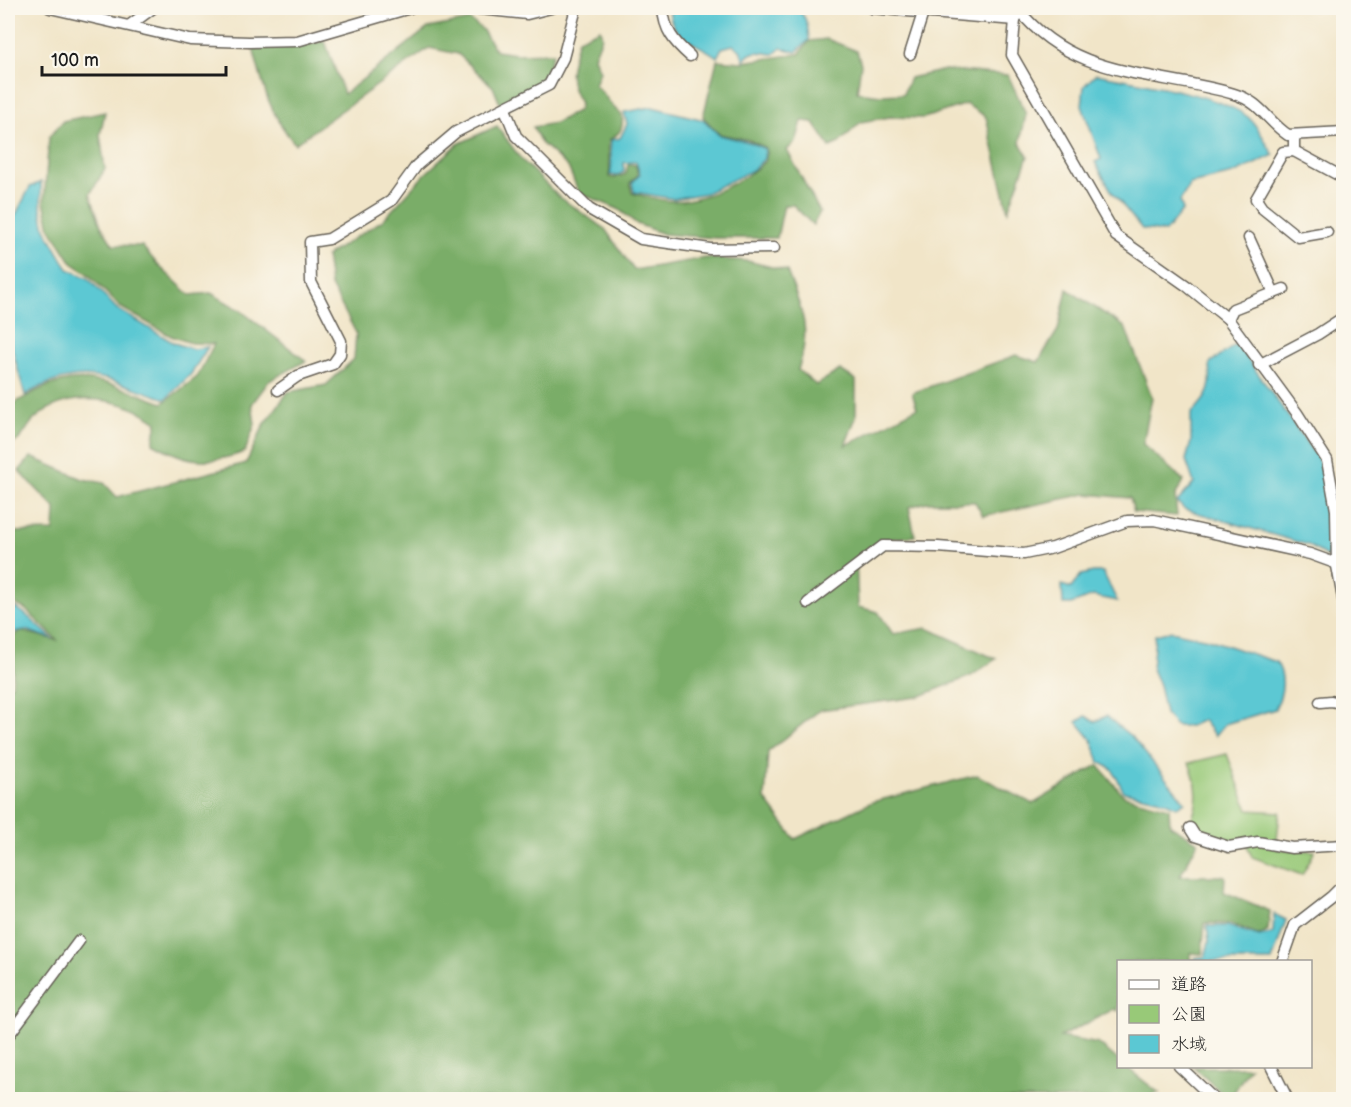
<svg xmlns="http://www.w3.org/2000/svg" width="1351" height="1107" viewBox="0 0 1351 1107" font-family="'Balsamiq Sans','Klee One',sans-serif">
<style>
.green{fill:#98c978;stroke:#5a724a;stroke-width:1.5}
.forest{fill:#7aad68;stroke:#4b6442;stroke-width:1.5}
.water{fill:#5bc8d3;stroke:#3c7278;stroke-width:1.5}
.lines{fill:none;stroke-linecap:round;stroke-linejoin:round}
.street-casing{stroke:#676258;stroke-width:13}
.street{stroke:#fff;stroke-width:10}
</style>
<rect width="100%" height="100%" fill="#fbf7ec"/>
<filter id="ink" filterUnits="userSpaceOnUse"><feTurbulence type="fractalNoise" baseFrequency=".0167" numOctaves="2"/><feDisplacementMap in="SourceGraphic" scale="12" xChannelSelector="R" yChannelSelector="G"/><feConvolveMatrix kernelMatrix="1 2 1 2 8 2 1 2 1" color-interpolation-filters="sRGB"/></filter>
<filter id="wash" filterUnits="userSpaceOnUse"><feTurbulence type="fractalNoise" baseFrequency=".008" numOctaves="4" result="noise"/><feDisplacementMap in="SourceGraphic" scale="24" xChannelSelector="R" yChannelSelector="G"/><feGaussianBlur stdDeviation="1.35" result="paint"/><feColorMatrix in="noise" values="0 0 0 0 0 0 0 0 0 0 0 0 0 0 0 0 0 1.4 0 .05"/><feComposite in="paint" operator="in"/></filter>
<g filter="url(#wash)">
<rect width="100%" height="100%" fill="#f1e5c8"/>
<!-- green -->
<path class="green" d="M1227,754L1248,810L1280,812L1276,849L1315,851L1302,875L1252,857L1245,842L1216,840L1198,832L1192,818C1200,799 1197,782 1189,763Z"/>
<!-- forest -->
<g class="forest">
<path d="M470,20L482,29L496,51L516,54L553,53C542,90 533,89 500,104L493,87L458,54L429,48L295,144C269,114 263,86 253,48L288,47L325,41L344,94L428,28Z"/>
<path d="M600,29L602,37L594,57L600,71L595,85C606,95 610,106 622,115C624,128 620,134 609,140C607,153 612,165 609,177L615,178L626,174L628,164L636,165L638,175L630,183L632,193C645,196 660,201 674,201C705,201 745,181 766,160V148L749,140L719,134L703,117L717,60L742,62L799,54L809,41L827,39L857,51L861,64L857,92L881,95L903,94L910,78L945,70L1008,75L1026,114L1020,143L1028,156L1008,211L986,117L966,104L924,118L890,117L861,122L839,143L830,147L813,122L802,121L796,142L787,150L820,212L813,225L793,205H784L777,238H716L663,234L637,224L618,209L579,193L568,167L541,143L533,127L555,123L579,110L580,103C564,78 571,65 578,39Z"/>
<path d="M105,112L100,135L105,169L90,194L101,226L113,245L142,246L158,265L190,295L211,293L240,310L306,361L269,381L252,404L255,424L245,452C208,465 187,463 153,443L157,422C124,398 69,388 36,418C24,428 24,442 8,445C7,436 5,422 8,412C10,404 22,399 29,395C82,365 111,385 163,403L197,377L214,344L191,343L171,336L120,307L87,273L72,263L50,228L44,202L49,137L63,121Z"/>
<path d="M497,126L521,159L558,196L605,229L634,270L706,258L748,261L787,271C802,312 812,327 798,370L816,385L840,370L856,380V417L845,446L917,408L912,393L1016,355L1038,362L1058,330L1067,289L1125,327L1152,397L1143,444L1184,481L1175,496L1177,516L1134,512L1130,498L1086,494L983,516L975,502H927L909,507L915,536L882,540L856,558L858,607L878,612L893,634L927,628L996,659L971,676L918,697L820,710L768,752L765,799L795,839L872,802L977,775L1033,804L1098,765L1124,796L1169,808L1170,825L1198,842L1180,876H1225L1224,892L1270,911L1268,930L1260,935L1231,924L1205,923L1202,954L1190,953L1192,961L1118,962V1011L1114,1009L1060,1037L1099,1044L1118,1060V1066L1126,1067L1159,1093L1136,1099H8V686H12L14,654L8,639L21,631L57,640L25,609L8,600V532L54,531L55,508L19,471L31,457L83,479L104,483L117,497L246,463L264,425L288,392L326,385L354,359L356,333L330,284L326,256L383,220L425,174L458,144Z"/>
<path d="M1194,1067H1250L1229,1100Z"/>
</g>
<!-- water -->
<g class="water">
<path d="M669,8H795C807,15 808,26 809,40L796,52L781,48L774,54C760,53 753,48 744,60L740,50L733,45L722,48L717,57C695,40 671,41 669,8Z"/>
<path d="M1096,74C1132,81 1221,95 1248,117C1260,128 1265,143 1274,155L1233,174L1190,184L1180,201L1183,210L1165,232L1142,229L1112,192L1095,162L1101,159L1082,106L1084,86Z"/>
<path d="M652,107L704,120L719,135L749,142L765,149L764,159L753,170L706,193L674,199L634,192L632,183L640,174L636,162L624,163V172L616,176L610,175C614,162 609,153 611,140L620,138L627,124L624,112Z"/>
<path d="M41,182V209L45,229L68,269L88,278L117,309L174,343L193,349L208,347L191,374L166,399C109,380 82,361 25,395L8,334L13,220L30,187Z"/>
<path d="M1237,344L1317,457C1332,488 1331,522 1331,555L1328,557L1308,545L1184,509L1177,502L1194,483L1186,460L1191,442V414C1209,396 1212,389 1210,363Z"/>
<path d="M1093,572H1103L1117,601L1093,596L1071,604H1063L1062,585L1071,588L1081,575Z"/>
<path d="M8,603L24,613L53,639L26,630L8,633Z"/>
<path d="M1171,631L1208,639L1276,662C1286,676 1283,694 1275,709L1225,724L1215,736L1203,720L1190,726H1176L1165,714L1159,685L1152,669L1155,635Z"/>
<path d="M1086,716L1095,722L1106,716L1133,738L1185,802L1177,807L1158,799L1124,792L1112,769L1099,762L1092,740L1077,722Z"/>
<path d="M1274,914L1286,920L1272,961H1196L1195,958L1205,957L1209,942L1207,926H1228L1259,936L1273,933Z"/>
</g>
</g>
<g filter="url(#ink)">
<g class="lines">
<defs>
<g id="street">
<path d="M50,8L190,40L249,42L297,41L410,8"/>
<path d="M471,8L527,14L551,8"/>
<path d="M663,8C664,30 674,42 690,56"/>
<path d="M871,8L1015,20"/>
<path d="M1018,9C1074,80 1157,71 1234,94C1261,102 1267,121 1288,135L1344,132"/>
<path d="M1021,12L1015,20L1012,55L1116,236L1187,286L1228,319L1297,413L1327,460L1336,510L1337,566L1344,604"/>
<path d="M130,25L153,8"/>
<path d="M910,54L923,13"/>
<path d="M505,109L516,136L589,209L641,239L710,249L774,248"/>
<path d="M1294,136V151L1283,152L1256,199L1262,208L1298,237L1327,232"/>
<path d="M1294,151L1344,178"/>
<path d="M1249,238L1274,293"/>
<path d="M1228,319L1233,309L1284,289"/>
<path d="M1259,365L1318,334L1344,317"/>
<path d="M278,390L298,376L333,364L340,354L341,341L311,282L310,242L329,239L391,201L417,165L456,132L549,85L563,58L576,8"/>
<path d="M808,603L883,546L938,547L1024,554L1053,548L1127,521L1154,520L1310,554L1343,566"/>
<path d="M1320,702L1331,701L1344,704"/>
<path d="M1190,828L1195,836L1229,847L1258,842L1292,848L1344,845"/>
<path d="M1282,962L1295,925L1331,897L1344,884"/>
<path d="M8,1036L79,941"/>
<path d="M1179,1066L1215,1100"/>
<path d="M1271,1066L1288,1100"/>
</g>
</defs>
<!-- street casing -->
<use href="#street" class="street-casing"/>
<!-- street -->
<use href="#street" class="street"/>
</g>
</g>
<!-- margin -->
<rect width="1351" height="1107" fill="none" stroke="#fbf7ec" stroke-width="30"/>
<!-- legend -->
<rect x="1117" y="960" width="195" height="108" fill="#fbf7ec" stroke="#a29f99" stroke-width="1.5"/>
<rect x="1129" y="980" width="30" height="9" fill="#ffffff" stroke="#a29f99" stroke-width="1.5"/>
<text x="1171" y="990" font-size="18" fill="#1c1c1c">道路</text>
<rect x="1129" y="1005" width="30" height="18" fill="#98c978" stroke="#a29f99" stroke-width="1.5"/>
<text x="1171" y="1020" font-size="18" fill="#1c1c1c">公園</text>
<rect x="1129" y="1035" width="30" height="18" fill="#5bc8d3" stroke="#a29f99" stroke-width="1.5"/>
<text x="1171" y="1050" font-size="18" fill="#1c1c1c">水域</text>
<!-- scale -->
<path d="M42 66v9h184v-9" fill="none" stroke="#1c1c1c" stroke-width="3"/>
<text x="51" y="66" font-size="18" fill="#1c1c1c" stroke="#fbf7ec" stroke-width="4.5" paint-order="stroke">100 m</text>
</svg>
